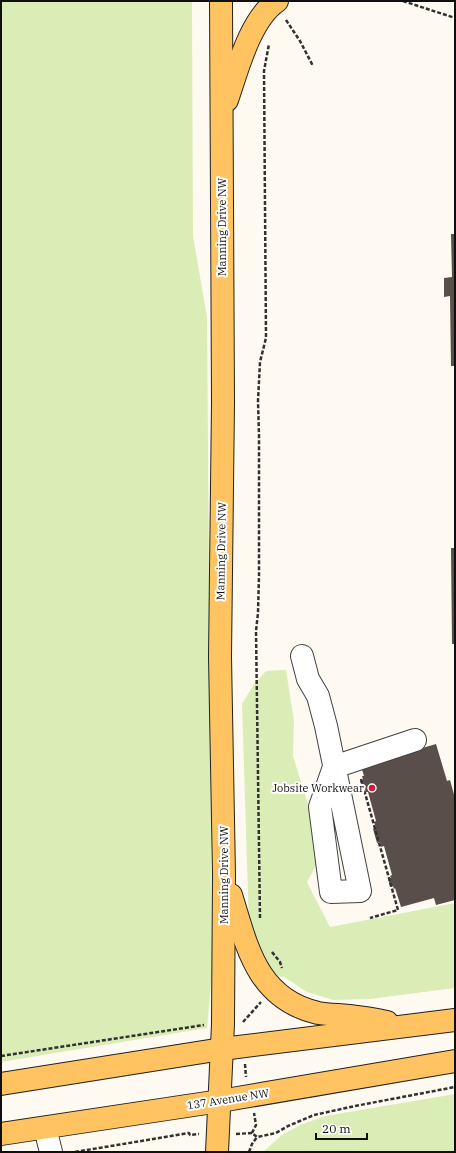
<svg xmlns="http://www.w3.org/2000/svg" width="456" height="1153" viewBox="0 0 456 1153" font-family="'IBM Plex Serif',serif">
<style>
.green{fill:#daedb6}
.building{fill:#594e4a}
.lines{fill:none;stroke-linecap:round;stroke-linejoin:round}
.minor-casing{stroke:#424242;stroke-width:24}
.major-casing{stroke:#202020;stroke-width:24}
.path{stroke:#313131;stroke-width:2.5;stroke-dasharray:4 2;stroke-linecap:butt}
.minor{stroke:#fff;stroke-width:22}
.major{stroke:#ffc361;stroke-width:22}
.poi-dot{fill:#cc1a3b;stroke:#fff;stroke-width:1.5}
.labels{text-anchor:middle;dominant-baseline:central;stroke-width:4;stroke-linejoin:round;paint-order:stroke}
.street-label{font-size:11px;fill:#0f0f0f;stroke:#fff}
.poi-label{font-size:11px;fill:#0f0f0f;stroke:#fff;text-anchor:end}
</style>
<rect width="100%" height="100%" fill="#fffaf1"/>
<!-- green -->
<g class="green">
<path d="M1,1H192L193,236L207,317L212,974L207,1028L1,1062Z"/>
<path d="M286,670L294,721L293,756L323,853L307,882L330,927L455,903V988L370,999L333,1000L307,992L284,977L272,976L249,926L242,704L254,684L266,671Z"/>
<path d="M455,1094V1152H263L282,1135L300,1125L325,1116Z"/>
</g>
<!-- building -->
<g class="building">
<path d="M451,234H455V366H451L450,296L444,297V278L452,277Z"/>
<path d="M451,548H455V644H452Z"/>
<path d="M436,744L447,781L450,780L455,798V900L436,905L434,898L401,907L395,888L394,889L393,886L390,887L388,878H391L390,876L392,875L384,846L381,847L380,842L377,843L373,829L376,828L374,822L376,821L368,792H366L365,789H363L360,781L363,780L362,776H364L361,766Z"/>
</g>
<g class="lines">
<defs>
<g id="minor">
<path d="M302,656L308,679L318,696L326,726L360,891L331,892L320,807L334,767L415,740"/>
<path d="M45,1128L51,1152"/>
</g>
<g id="major">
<path d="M227,100C237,71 250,19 277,1"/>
<path d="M231,895C247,947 257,999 318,1013C331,1015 344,1015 357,1017C367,1018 377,1020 387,1022"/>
<path d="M1,1084L222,1049L455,1020"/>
<path d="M1,1134L220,1101L455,1061"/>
<path d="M217,1152L223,1024L224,874L220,657L223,402L221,1"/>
</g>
</defs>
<!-- minor casing -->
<use href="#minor" class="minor-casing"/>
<!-- major casing -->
<use href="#major" class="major-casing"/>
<!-- path -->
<g class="path">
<path d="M403,1L455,18"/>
<path d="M286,20L300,41L313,66"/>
<path d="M361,779L398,910L370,918"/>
<path d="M260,918L256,631L258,613L259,575V436L258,401L260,362L266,338L264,71L269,44"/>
<path d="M272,952L280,962L282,968"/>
<path d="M243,1022L261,1002"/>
<path d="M1,1056L204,1025"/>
<path d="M245,1064L246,1077"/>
<path d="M252,1133L256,1125L254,1113"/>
<path d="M236,1134L252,1133L257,1137L276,1133L288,1126L314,1115L355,1106L455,1087"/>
<path d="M75,1152L189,1133L190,1135L199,1134"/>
<path d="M249,1152L252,1144L257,1137"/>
</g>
<!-- minor -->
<use href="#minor" class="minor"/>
<!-- major -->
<use href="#major" class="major"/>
</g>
<!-- markers -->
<circle class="poi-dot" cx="372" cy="788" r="4"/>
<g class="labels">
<!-- street labels -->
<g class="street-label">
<text transform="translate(222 227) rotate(-90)">Manning Drive NW</text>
<text transform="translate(221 551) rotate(-89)">Manning Drive NW</text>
<text transform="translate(224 875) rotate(-90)">Manning Drive NW</text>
<text transform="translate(228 1099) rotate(-9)">137 Avenue NW</text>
</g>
<!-- poi labels -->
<g class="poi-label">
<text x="364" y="788">Jobsite Workwear</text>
</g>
</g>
<!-- border -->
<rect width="456" height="1153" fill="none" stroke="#0f0f0f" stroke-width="4"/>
<!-- scale -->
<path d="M316 1133v6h51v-6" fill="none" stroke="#0f0f0f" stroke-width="2"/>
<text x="322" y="1133" font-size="12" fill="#0f0f0f" stroke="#ffffff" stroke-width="3" paint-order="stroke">20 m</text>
</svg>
